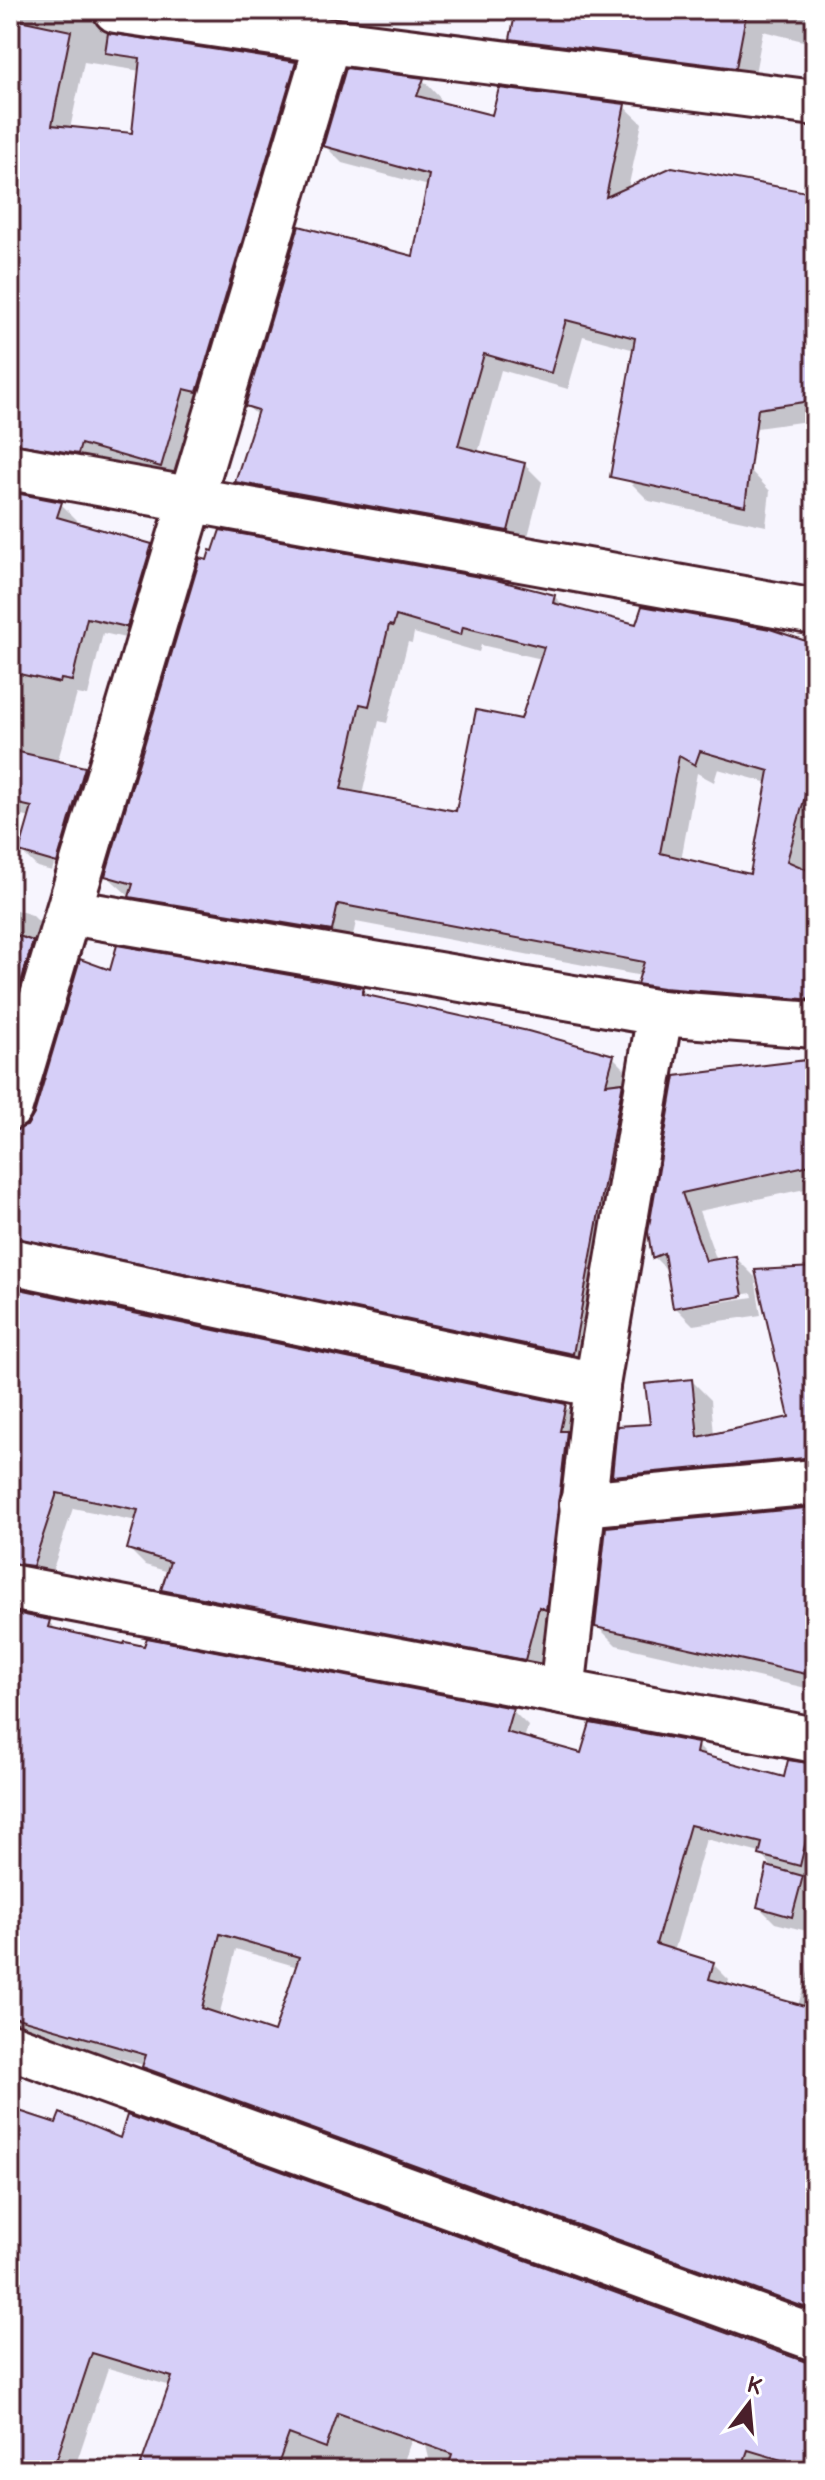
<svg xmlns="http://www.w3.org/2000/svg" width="825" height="2480" viewBox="0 0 825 2480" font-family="Pangolin,sans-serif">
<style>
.shadow{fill:#0003;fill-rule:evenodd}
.building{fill:#d6cff8;stroke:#4a1f2b;stroke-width:2;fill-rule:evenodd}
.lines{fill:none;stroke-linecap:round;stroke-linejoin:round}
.street-casing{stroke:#4a1f2b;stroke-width:50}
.secondary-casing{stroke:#4a1f2b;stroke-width:50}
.street{stroke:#fff;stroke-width:44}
.secondary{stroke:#fff;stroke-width:44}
</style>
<rect width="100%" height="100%" fill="#f7f5fe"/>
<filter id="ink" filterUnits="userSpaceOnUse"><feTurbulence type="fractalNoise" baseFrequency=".0125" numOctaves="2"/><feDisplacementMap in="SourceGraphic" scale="16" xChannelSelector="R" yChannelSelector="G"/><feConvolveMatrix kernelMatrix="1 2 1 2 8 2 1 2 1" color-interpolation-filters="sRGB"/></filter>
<g filter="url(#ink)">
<!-- shadow -->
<g class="shadow">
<path d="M10,10H113L107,23L108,35L295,63L311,79L177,482L97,458L94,469L10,465ZM84,62L141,71L134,135L70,129Z"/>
<path d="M201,10H338L333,29Z"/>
<path d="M518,10H815V44L763,31L753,84L529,56L512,38Z"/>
<path d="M423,80L440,98L438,103L494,118L624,106L642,123L628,189L672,169L815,195V420L638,444L635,350L583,336L568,389L501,370L478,453L524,464L542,482L525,548L255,499L238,482L258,416L247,406L414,258L429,186L342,163L325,146Z"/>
<path d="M749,469L770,491L766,526L649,501L628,480Z"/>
<path d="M10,494L61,504L77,520L75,525L151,546L167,562L143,642L103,633L88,696L77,694L57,763L84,769L100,785L73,877L56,873L84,778H80L52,871L37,867L21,851L31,818L10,813Z"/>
<path d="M201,561L554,596L566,608L637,626L815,646V1016L658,1002L640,983L642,976L356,922L350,949L150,915L107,876ZM414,633L479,652L481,645L542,659L523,722L457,813L362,795L379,721L387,723L408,642L412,643ZM718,769L769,783L751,877L681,860L697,773L714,782Z"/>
<path d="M10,908L32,915L48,931L10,1088Z"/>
<path d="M112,972L363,989L371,998L613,1057L629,1073L589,1369L10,1258V1133L28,1127Z"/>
<path d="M815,1061V1187L699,1211L717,1261L736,1258L755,1277L761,1315L693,1325L675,1307L669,1272L654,1257L676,1077ZM752,1293L753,1297L687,1307V1303Z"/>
<path d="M815,1278V1477L632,1494L614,1475L652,1426L692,1381L711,1400L714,1435L791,1419Z"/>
<path d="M10,1289L565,1406L581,1422L582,1449L541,1675L180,1606L164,1590L169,1572L145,1565L129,1549L137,1521L73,1508L49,1581L10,1584Z"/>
<path d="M815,1509V1690L616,1645L597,1626Z"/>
<path d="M10,1614L49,1622L59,1632L126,1647L512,1710L528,1726L524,1739L582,1756L697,1745L712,1760L785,1779L815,1780V1933L775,1923L759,1907L770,1864L760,1853L706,1839L674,1952L713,1964L729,1980L727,1986L798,2006L815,1946V2320L160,2083L144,2065L45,2037L10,2035ZM236,1949L298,1967L275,2035L219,2016Z"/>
<path d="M10,2110L57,2125L121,2140L806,2363L815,2364V2470H432L419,2418L401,2470H141L171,2386L108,2368L76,2464L97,2470H10Z"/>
</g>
<!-- building -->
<g class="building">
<path d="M516,10H747L736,68L510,39Z"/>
<path d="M10,18L71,31L52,125L132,133L140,58L105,53L108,33L296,62L197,392L184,389L161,467L81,444L78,454L10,443Z"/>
<path d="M346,68L424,78L417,96L492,115L499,88L625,104L606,197L672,167L812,193L815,217V365L811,401L758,409L745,506L610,477L635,338L566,320L551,373L484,354L458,446L525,463L508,531L235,482L258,410L245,406L299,226L413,256L429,175L323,146Z"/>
<path d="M10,492L62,502L57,517L152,544L127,627L87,618L72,681L61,679L60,683L10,672Z"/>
<path d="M220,530L496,580L555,595L553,603L636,624L642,606L770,629L815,644V782H809L787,861L815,873V1000L663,988L637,984L644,962L338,904L332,931L129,897L133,884L105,876L200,558L207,560L210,550L213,551ZM396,616L461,635L463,627L544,647L521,719L476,710L456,811L341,789L360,704L369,706L389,625L393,626ZM700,751L769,771L750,874L660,853L679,756L695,765Z"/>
<path d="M10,750L85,767L57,863L19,852L32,807L10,802Z"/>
<path d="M10,933L33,941L10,1020Z"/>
<path d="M117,945L364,988L362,994L528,1031L614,1055L606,1084L623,1082L573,1354L10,1237V1131L27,1126L34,1114L80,959L110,970Z"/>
<path d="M815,1059V1164L682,1193L706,1261L736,1256L743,1296L673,1308L664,1253L652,1258L648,1232L675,1076Z"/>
<path d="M815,1267V1457L612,1476L617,1426L650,1424L645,1384L692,1379L698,1437L789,1417L755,1270Z"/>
<path d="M10,1287L566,1404L560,1431H567L546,1610L539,1607L525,1660L161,1590L170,1562L127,1549L138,1510L57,1493L33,1566L10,1563Z"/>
<path d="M815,1507V1676L595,1627L606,1527Z"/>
<path d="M10,1612L50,1620L48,1627L124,1644L125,1642L144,1646L147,1638L513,1708L506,1732L581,1753L590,1723L698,1743L696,1753L784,1777L788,1760L815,1764V1803L800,1866L759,1855L762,1843L690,1825L656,1944L714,1962L709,1979L815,2009V2311L142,2067L146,2055L10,2016ZM220,1934L299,1957L274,2032L202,2008Z"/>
<path d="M767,1866L803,1876L792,1917L757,1907Z"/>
<path d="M10,2108L56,2123L60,2113L120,2138L127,2115L806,2362H815V2470L748,2450L741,2470H447L452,2454L338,2413L326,2448L289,2434L276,2470H139L172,2377L92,2353L53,2470H10Z"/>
</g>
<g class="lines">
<defs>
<g id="street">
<path d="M10,467L815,612"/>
<path d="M70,912L660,1013L815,1025"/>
<path d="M10,1107L328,41"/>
<path d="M10,1261L597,1385"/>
<path d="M582,1504L815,1482"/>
<path d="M10,1587L815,1740"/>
<path d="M562,1692L597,1385L660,1013"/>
<path d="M10,2046L815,2338"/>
</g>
<path id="secondary" d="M116,10L328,41L815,103"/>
</defs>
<!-- street casing -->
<use href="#street" class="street-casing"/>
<!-- secondary casing -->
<use href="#secondary" class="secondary-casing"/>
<!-- street -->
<use href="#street" class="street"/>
<!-- secondary -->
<use href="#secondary" class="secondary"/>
</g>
</g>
<!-- margin -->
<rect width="825" height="2480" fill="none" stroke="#fff" stroke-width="40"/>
<rect x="20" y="20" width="785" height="2440" fill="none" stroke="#4a1f2b" stroke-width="3" filter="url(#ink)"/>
<!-- north arrow -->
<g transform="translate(749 2404) rotate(16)" stroke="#ffffff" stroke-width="6" paint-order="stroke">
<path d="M0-6L14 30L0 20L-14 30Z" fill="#4a1f2b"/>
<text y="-12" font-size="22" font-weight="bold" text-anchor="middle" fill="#4a1f2b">K</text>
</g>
</svg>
